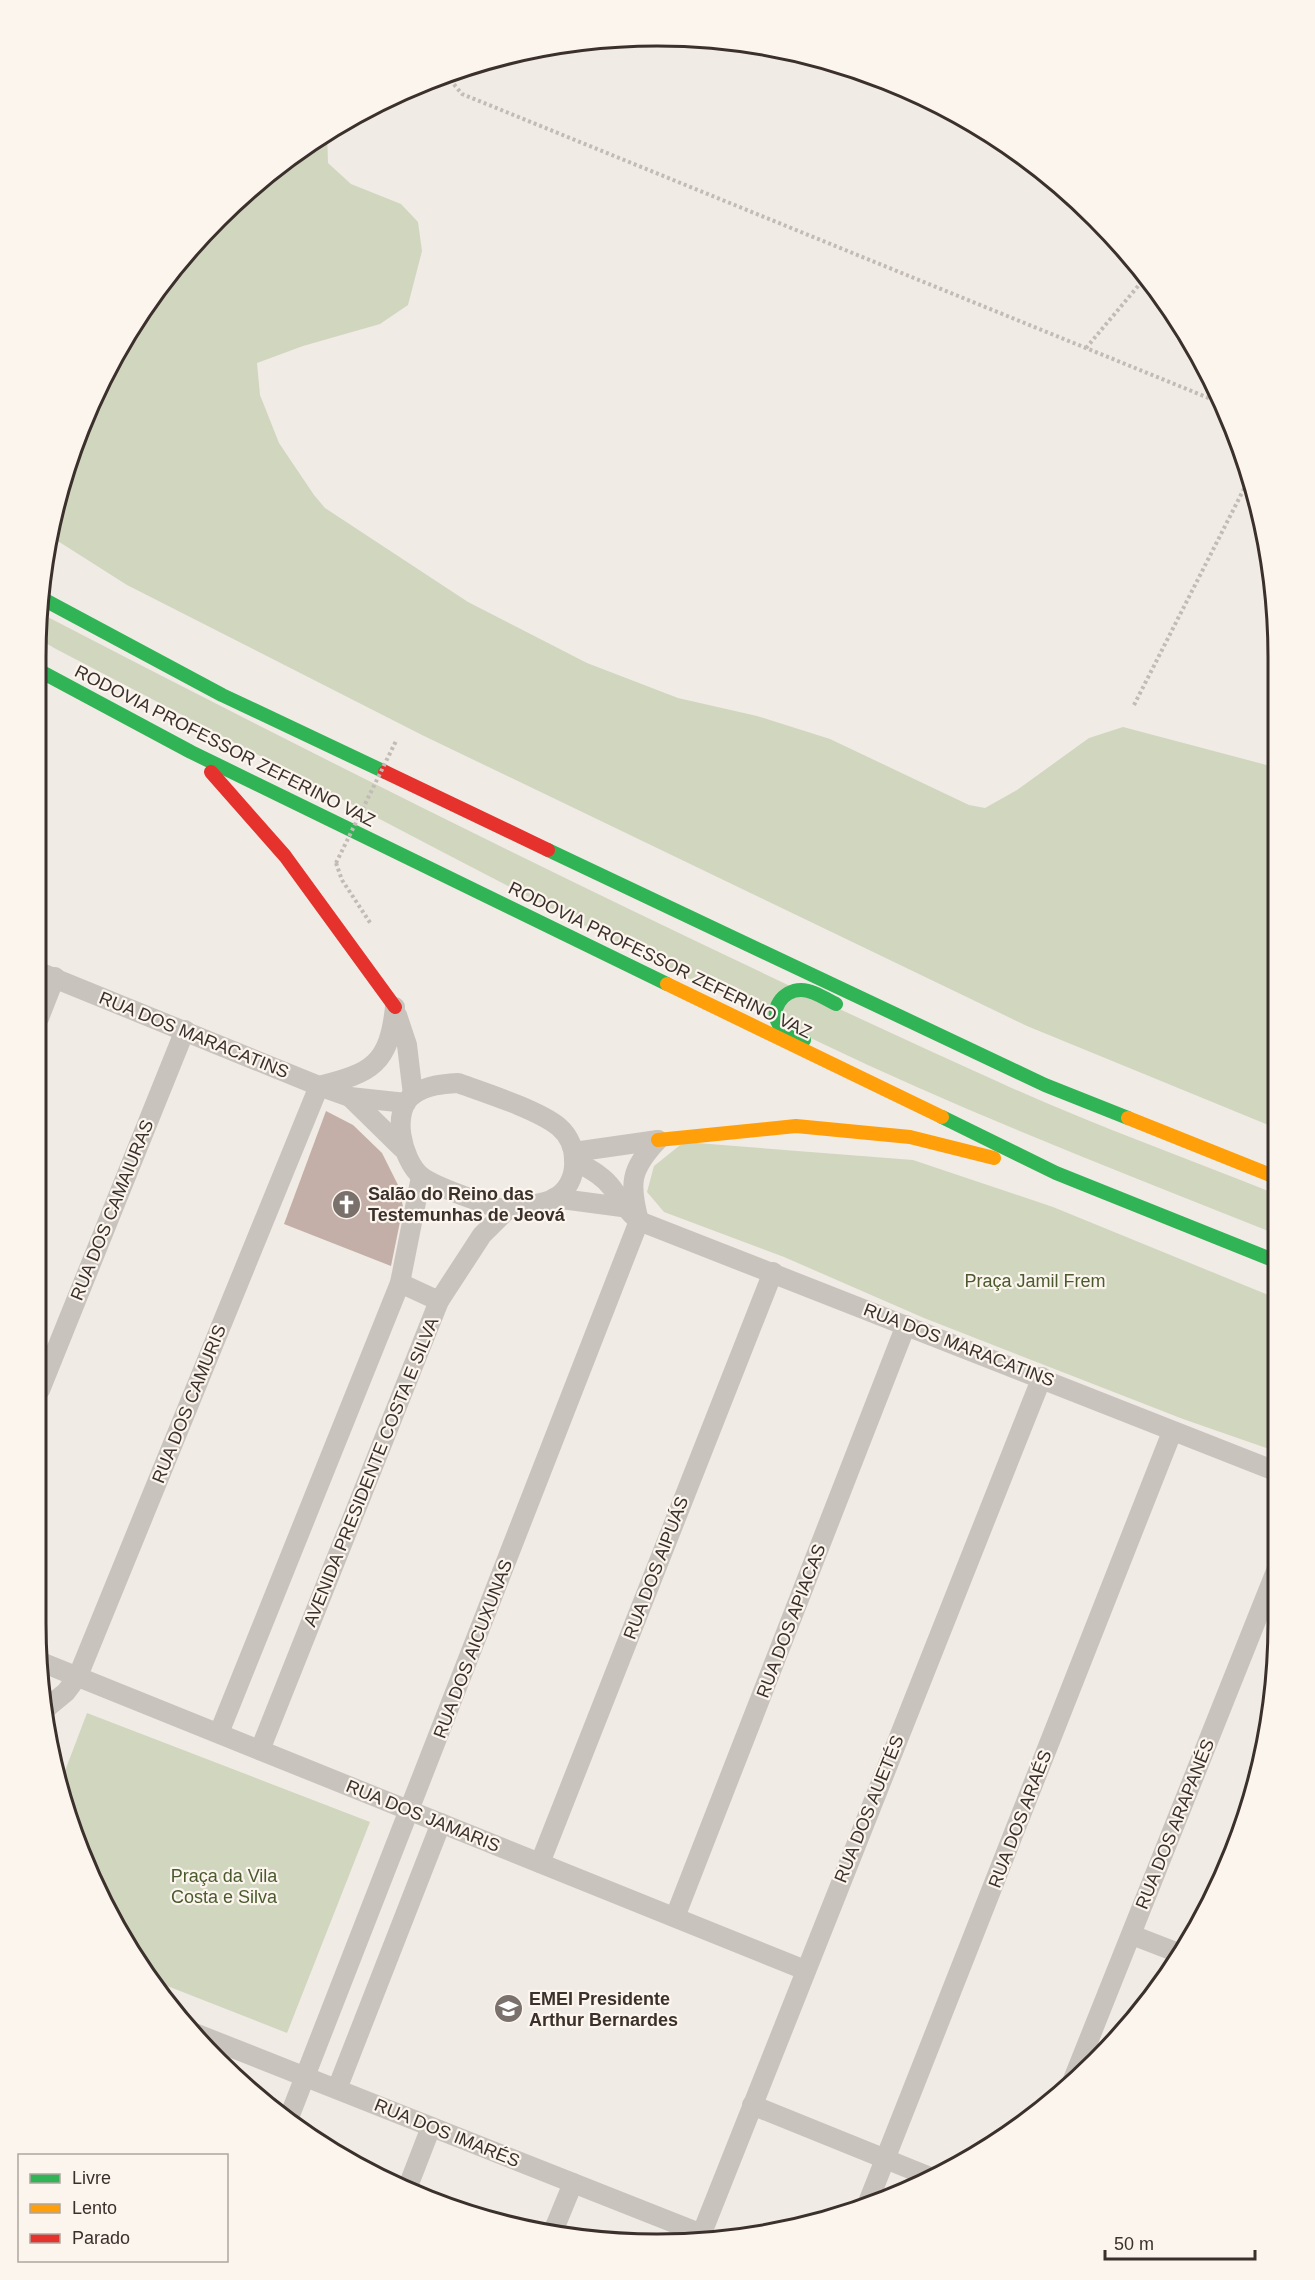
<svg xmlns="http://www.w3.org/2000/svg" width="1315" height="2280" viewBox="0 0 1315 2280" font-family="Arial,sans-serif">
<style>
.green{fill:#d1d6bf}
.building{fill:#c3afa7}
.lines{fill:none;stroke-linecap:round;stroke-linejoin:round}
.path{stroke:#c2bbb6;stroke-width:4;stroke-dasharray:3 3;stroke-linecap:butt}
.street{stroke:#c9c3be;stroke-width:20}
.fast{stroke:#30b455;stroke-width:14}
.slow{stroke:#ff9f0a;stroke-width:14}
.jam{stroke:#e5322d;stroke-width:14}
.path-bridge{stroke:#c2bbb6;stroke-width:4;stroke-dasharray:3 3;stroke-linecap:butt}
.labels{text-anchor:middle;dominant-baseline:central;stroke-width:4.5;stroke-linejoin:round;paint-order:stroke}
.street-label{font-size:18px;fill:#3b302b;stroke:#fbf5ee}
.poi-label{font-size:18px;font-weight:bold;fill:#3b302b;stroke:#fbf5ee;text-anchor:start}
.park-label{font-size:18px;fill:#4a5a2e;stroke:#fbf5ee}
.rim{fill:none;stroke:#3b302b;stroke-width:3}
</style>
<rect width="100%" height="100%" fill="#f0ebe5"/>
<!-- green -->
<g class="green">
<path d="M327,133L328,163L351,184L401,204L418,222L422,251L408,305L380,324L303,346L257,363L260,395L279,443L314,495L325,508L468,602L587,663L678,698L757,716L830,739L969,805L985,808L1017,790L1089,738L1123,727L1278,768V1129L1027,1026L422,735L127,585L53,538L69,457L141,313L218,218L312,141Z"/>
<path d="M38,612C356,777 677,937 1003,1084C1093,1125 1186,1158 1278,1195V1235C1124,1173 969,1114 819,1042C561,918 310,781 56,649L37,638Z"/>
<path d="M684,1142L913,1160L1053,1207L1278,1299V1452L1183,1419L924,1318L784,1257L664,1212L647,1192L654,1166Z"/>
<path d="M87,1713L370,1822L287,2033L152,1980L100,1898L69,1822L60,1784Z"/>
</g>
<!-- building -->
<path class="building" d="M326,1111L353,1125L382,1153L399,1187L403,1207L391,1266L284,1224Z"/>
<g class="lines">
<!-- path -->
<g class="path">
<path d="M452,73V82L462,94L1221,403"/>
<path d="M1086,348L1144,279"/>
<path d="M1134,705L1250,477"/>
<path d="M336,863L342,880L371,924"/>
</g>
<!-- street -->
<g class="street">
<path d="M39,972L319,1086L350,1097L406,1103"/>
<path d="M397,1015L407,1045L413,1095"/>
<path d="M39,1018L55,977"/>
<path d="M458,1083C483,1092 539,1110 559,1127C580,1145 580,1183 555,1198C545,1204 526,1205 515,1208C501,1211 488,1205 475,1200C461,1195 432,1185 421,1176C402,1160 390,1110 414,1094C428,1085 442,1084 458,1083Z"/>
<path d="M350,1097L402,1148"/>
<path d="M574,1152L658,1140"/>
<path d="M574,1160C587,1168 603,1175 612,1188C622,1202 625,1209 639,1221L1278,1472"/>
<path d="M554,1198L622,1207"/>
<path d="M400,1283L439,1301"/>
<path d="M40,1390L185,1030"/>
<path d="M41,1662L805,1970"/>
<path d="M43,1711L66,1692L78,1676L319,1086C372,1073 389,1064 395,1007"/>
<path d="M219,1733L400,1283L421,1177"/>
<path d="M260,1750L439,1301L482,1235L507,1210"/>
<path d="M540,1863L773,1272"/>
<path d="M675,1917L906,1325"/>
<path d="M1132,1935L1181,1954"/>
<path d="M192,2032L702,2234"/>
<path d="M1072,2082L1278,1566"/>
<path d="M337,2089L441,1823"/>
<path d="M752,2105L930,2177"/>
<path d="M288,2120L639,1221C629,1183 630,1170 658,1140"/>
<path d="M407,2189L431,2127"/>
<path d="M867,2205L1172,1432"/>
<path d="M552,2234L573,2183"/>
<path d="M698,2243L1042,1377"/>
</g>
<!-- fast -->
<g class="fast">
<path d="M41,598L222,695L385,772"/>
<path d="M38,670L191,752L667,984"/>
<path d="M548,850L1045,1085L1128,1118"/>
<path d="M804,1040C796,1036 785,1033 780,1026C768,1010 783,990 801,990C813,990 826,999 836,1004"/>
<path d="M942,1117L1056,1173L1278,1262"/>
</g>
<!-- slow -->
<g class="slow">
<path d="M667,984L942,1117"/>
<path d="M1128,1118L1278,1178"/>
<path d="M658,1140L796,1126L910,1137L994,1158"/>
</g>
<!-- jam -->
<g class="jam">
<path d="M211,772L285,856L395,1007"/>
<path d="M385,772L548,850"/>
</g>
<!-- path-bridge -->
<path class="path-bridge" d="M336,863L396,741"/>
</g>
<!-- icons -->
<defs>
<symbol id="church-disc" viewBox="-11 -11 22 22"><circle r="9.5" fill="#7a716c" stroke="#fbf5ee"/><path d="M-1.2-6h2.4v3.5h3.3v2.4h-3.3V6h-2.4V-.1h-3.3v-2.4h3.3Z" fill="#fff"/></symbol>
<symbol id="school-disc" viewBox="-11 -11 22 22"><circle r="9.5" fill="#7a716c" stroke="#fbf5ee"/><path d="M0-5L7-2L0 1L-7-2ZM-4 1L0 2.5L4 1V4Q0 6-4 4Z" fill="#fff"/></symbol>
</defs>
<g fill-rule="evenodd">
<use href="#church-disc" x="330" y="1188" width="33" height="33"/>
<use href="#school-disc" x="492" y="1992" width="33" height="33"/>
</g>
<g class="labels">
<!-- street labels -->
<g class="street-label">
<text transform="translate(225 746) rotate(27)">RODOVIA PROFESSOR ZEFERINO VAZ</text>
<text transform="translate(660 960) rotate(26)">RODOVIA PROFESSOR ZEFERINO VAZ</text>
<text transform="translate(194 1035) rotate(22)">RUA DOS MARACATINS</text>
<text transform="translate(112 1210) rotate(-68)">RUA DOS CAMAIURAS</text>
<text transform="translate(959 1345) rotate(21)">RUA DOS MARACATINS</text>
<text transform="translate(189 1404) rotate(-68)">RUA DOS CAMURIS</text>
<text transform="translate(371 1472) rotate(-68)">AVENIDA PRESIDENTE COSTA E SILVA</text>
<text transform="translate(656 1568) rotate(-69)">RUA DOS AIPUÁS</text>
<text transform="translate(791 1621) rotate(-69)">RUA DOS APIACAS</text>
<text transform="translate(473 1649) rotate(-69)">RUA DOS AICUXUNAS</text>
<text transform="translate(869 1809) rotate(-68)">RUA DOS AUETÉS</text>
<text transform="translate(423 1816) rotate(22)">RUA DOS JAMARIS</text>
<text transform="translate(1020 1819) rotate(-69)">RUA DOS ARAÉS</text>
<text transform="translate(1175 1824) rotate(-68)">RUA DOS ARAPANÉS</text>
<text transform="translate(447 2133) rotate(22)">RUA DOS IMARÉS</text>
</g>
<!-- poi labels -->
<g class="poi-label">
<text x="368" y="1194">Salão do Reino das<tspan x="368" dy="21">Testemunhas de Jeová</tspan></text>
<text x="529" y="1999">EMEI Presidente<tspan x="529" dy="21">Arthur Bernardes</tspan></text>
</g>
<!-- park labels -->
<g class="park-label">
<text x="1035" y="1281">Praça Jamil Frem</text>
<text x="224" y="1876">Praça da Vila<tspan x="224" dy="21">Costa e Silva</tspan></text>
</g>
</g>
<!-- crop -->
<path d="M0 0H1315V2280H0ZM657 46H657A611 611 0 0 1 1268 657V1623A611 611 0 0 1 657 2234H657A611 611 0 0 1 46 1623V657A611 611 0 0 1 657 46Z" fill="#fbf5ee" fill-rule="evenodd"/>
<path class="rim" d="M657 46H657A611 611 0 0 1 1268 657V1623A611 611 0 0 1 657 2234H657A611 611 0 0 1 46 1623V657A611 611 0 0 1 657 46Z"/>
<!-- legend -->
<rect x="18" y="2154" width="210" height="108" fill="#fbf5ee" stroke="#aea6a0" stroke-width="1.5"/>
<rect x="30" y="2174" width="30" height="9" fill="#30b455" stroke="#aea6a0" stroke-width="1.5"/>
<text x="72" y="2184" font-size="18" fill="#3b302b">Livre</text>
<rect x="30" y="2204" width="30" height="9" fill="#ff9f0a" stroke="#aea6a0" stroke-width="1.5"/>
<text x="72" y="2214" font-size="18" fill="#3b302b">Lento</text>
<rect x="30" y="2234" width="30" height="9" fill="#e5322d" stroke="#aea6a0" stroke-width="1.5"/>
<text x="72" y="2244" font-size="18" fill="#3b302b">Parado</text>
<!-- scale -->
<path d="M1105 2250v9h150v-9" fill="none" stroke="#3b302b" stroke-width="3"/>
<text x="1114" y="2250" font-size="18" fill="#3b302b" stroke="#fbf5ee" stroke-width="4.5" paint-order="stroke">50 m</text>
</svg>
